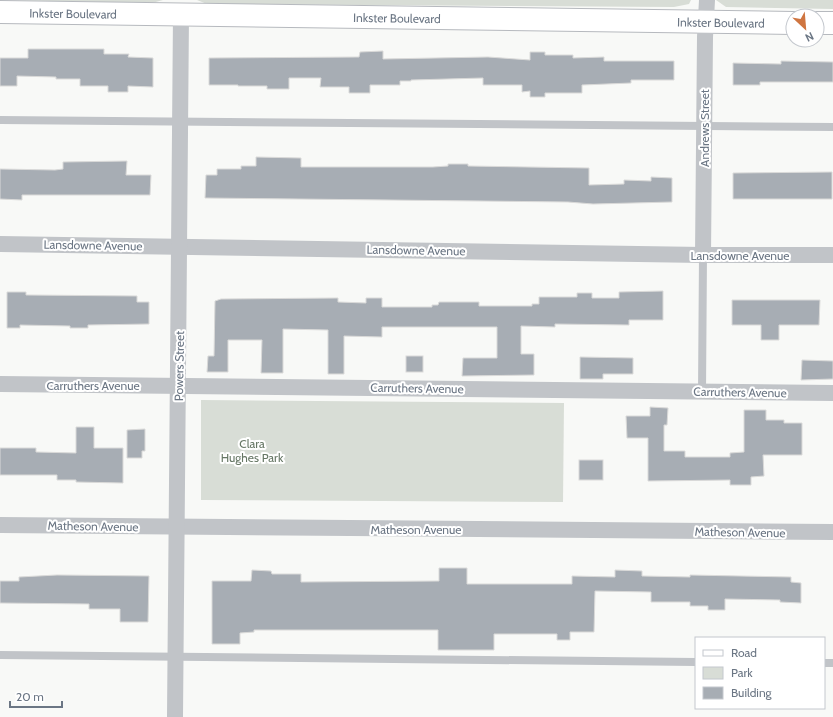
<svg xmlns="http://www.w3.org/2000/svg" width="833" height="717" viewBox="0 0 833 717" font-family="Cabin,sans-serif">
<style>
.green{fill:#d8ddd6}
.building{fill:#a7adb4;stroke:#dadad9}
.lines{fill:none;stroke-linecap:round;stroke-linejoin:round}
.secondary-casing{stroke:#b6b9be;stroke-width:24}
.service{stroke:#c1c4c8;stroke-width:8}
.minor{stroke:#c1c4c8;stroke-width:16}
.secondary{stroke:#fff;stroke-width:22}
.labels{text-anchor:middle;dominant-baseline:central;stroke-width:4;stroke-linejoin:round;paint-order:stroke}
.street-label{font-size:12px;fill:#6b7684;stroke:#fff}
.park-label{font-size:12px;fill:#667765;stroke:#fff}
</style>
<rect width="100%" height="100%" fill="#f8f9f7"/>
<!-- green -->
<g class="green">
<path d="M0,0H163L152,3Z"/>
<path d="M197,0H691L689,4L674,7L207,4Z"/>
<path d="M716,0H833V9L726,7Z"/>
<path d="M201,400L564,403L563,502L201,500Z"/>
</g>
<!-- building -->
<g class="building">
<path d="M28,49H104V54H129L128,57L153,58V87L128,86V92H108V86H80V79H56V77L17,76V86H0V58H28Z"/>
<path d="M383,51V59L488,57L530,60V52H545V55H573V58L604,57V61H674V80H631V83L582,85V93H545V97H530V91L522,92V85H483V78L411,80V81H400V85H370V93H349V87H320L321,78H289V89H267V86H238V85H209V58L359,57L360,52Z"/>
<path d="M781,61L833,62V82H760V85H733V63L781,64Z"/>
<path d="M256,157L301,158V167H433L448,166V164H468V166L589,168V185L624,184V180L651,181V177L672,178V202L593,204L568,202L205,198L206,175H217V169H241V166H256Z"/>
<path d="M127,161L126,175H151L150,195H22V200L0,199V169L55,170L63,169V162Z"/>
<path d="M832,172V199H733V173Z"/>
<path d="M663,291V320H629V325L555,324V327L521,326V354H534V375L462,376L463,358H497V327H382V337L344,336V374H328V330L283,329V373H261L262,340H228V372H207L208,356H214L215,301L221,299L338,298V302L366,303V298H382V307H432V305H438L439,302H479V306H532V304H539V297H577V293H592V298H619V292Z"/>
<path d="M7,292H26V295L137,296V302H149V324L88,325V328H70V326L20,325V328H7Z"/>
<path d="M732,300H820L819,325H779V340H761V325H732Z"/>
<rect x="406" y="356" width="17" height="16"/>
<path d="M580,357L633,358V374H603V379H580Z"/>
<path d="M802,360L833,361V379L801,380Z"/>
<path d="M650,407L668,408L667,425H664V451H685V457H730V453L744,452V410H766V420H784V423H802V455H763L764,476L751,477V485H730V480L648,481V438H627L626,416H650Z"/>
<path d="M76,427H94V448H123V483L76,482V480H57V475H0V448H36V452L76,453Z"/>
<path d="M145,429V451H142V458H127V430Z"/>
<rect x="579" y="460" width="24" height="20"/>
<path d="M439,568H467V584H572V576L615,577V570L642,571V576L690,577V575L791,577V582L801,583V603L780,602V600L725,599V610H708V606H690V602H651V592L595,591L594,632H570V640H557V634H494V650H438V630H254V632L240,633V644H212V581H251L252,570L271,571L272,574H301V582L439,581Z"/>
<path d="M57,575L149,576L148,622H120V609H89V604L0,603V581H19V577Z"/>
</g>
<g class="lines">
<defs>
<g id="secondary">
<path id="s1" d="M0,12L793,23"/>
<path d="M817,23H833"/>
</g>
</defs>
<!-- secondary casing -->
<use href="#secondary" class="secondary-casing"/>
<!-- service -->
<g class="service">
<path d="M0,120L833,127"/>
<path d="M702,392L703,255"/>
<path d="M0,655L696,662"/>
<path d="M824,663H833"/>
</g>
<!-- minor -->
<g class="minor">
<path d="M0,244L703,255H833"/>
<path d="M703,255L705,37L707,0"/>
<path d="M0,384L833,393"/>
<path d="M0,525L833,532"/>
<path d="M175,717L181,15"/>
</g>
<!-- secondary -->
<use href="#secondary" class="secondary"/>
</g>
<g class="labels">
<!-- street labels -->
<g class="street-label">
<text stroke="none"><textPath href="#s1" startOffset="73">Inkster Boulevard</textPath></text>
<text stroke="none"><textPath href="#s1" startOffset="397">Inkster Boulevard</textPath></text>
<text stroke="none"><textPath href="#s1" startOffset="721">Inkster Boulevard</textPath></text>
<text transform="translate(704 128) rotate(-90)">Andrews Street</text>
<text transform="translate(93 245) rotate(1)">Lansdowne Avenue</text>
<text transform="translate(416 250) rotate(1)">Lansdowne Avenue</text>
<text x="740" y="255">Lansdowne Avenue</text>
<text transform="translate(179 366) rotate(-89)">Powers Street</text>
<text x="93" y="385">Carruthers Avenue</text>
<text transform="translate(417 388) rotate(1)">Carruthers Avenue</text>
<text transform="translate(740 392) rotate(1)">Carruthers Avenue</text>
<text transform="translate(93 526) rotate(1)">Matheson Avenue</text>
<text x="416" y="529">Matheson Avenue</text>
<text transform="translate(740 532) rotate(1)">Matheson Avenue</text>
</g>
<!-- park labels -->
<g class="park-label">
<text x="252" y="443">Clara<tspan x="252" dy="14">Hughes Park</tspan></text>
</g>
</g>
<!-- legend -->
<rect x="695" y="637" width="130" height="72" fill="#ffffff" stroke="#c4c8ce"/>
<rect x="703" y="650" width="20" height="6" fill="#ffffff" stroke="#c4c8ce"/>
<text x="731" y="657" font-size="12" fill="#6b7684">Road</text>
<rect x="703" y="667" width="20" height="12" fill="#d8ddd6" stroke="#c4c8ce"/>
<text x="731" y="677" font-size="12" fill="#6b7684">Park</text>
<rect x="703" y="687" width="20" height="12" fill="#a7adb4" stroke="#c4c8ce"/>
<text x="731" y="697" font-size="12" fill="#6b7684">Building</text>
<!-- north arrow -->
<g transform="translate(805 28) rotate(154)"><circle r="19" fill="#ffffff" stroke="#c4c8ce"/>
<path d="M0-3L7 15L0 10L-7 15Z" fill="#cf7540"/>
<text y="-6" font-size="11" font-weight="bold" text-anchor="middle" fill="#6b7684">N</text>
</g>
<!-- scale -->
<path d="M10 701v6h52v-6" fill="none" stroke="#6b7684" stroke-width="2"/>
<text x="16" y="701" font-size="12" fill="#6b7684" stroke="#ffffff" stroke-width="3" paint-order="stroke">20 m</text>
</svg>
